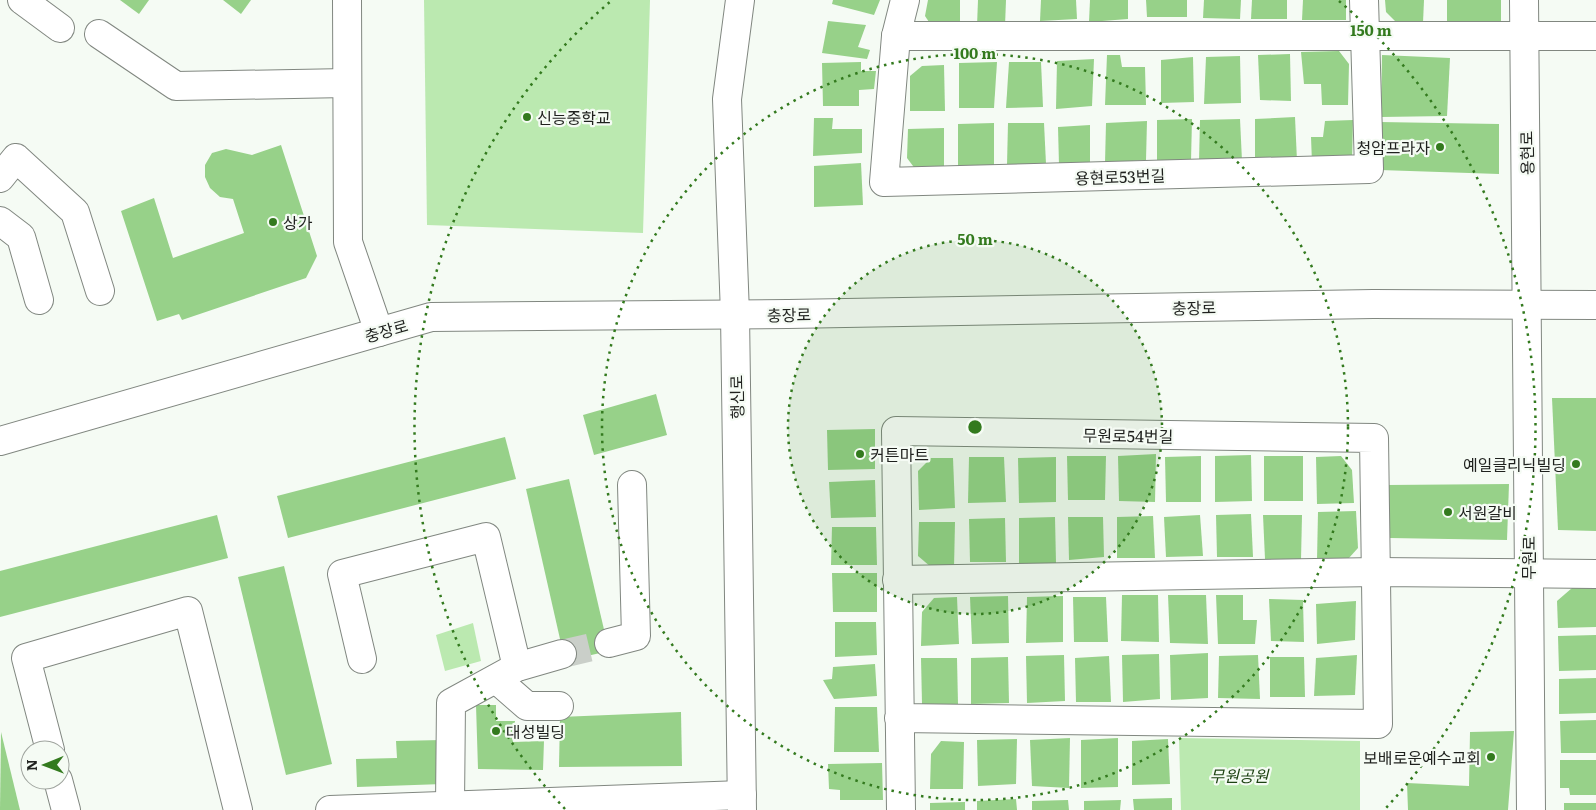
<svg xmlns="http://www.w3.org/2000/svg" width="1596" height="810" viewBox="0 0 1596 810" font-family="Literata,'Noto Sans KR',serif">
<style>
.green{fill:#bbe9b0}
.building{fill:#97d189}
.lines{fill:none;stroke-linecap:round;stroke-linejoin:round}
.minor-tunnel{stroke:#cacfc9;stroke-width:28;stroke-dasharray:28 14;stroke-linecap:butt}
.minor-casing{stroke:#818780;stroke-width:30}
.major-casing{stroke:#818780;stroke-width:30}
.minor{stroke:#fff;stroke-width:28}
.major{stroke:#fff;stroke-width:28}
.ring{fill:none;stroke:#337a1e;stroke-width:2.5;stroke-dasharray:2.5 5}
.poi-dot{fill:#337a1e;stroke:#f5fbf4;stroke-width:2}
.labels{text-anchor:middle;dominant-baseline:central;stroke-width:4.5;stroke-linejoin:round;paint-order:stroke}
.poi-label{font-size:16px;fill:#1f211e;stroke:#f5fbf4;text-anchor:start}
.street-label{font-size:16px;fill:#1f211e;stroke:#f5fbf4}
.park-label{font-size:16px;font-style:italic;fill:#1d4313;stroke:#f5fbf4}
.centre{fill:#337a1e;stroke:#f5fbf4;stroke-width:2.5}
.ring-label{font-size:15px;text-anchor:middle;font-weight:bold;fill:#337a1e;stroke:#f5fbf4;stroke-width:4.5;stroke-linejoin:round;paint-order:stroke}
</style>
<rect width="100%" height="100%" fill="#f5fbf4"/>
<!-- green -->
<g class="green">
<path d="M424,0H650L643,233L427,225Z"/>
<path d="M473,623L481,661L445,671L436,635Z"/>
<path d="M1179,738L1360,741V810H1181Z"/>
</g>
<!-- building -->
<g class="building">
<path d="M120,0H149L139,14Z"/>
<path d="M223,0H251L241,14Z"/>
<path d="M833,0H880L874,15L832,4Z"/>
<path d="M928,0H960V29L933,28L925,16Z"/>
<path d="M978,0H1006L1005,26H977Z"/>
<path d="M1041,0H1076L1077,19L1040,21Z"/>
<path d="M1090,0H1128V19L1089,22Z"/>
<path d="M1146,0H1187V17H1147Z"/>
<path d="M1204,0H1241L1240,19L1203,18Z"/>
<path d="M1252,0H1287V19H1251Z"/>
<path d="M1303,0H1346V20H1302Z"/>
<path d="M1385,0H1424L1423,23L1396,22L1386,12Z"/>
<path d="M1447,0H1501V24L1447,21Z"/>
<path d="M828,21L866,25L858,47L870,50L867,59L822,53Z"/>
<path d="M1339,51L1349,64L1348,105H1322L1321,84H1304L1301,52Z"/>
<path d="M1290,54L1291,101L1260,100L1258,55Z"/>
<path d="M1107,55H1120L1122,67H1145L1146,105H1105Z"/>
<path d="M1382,55L1450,58L1447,116L1381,117Z"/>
<path d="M1240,56L1241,103L1204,104L1206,57Z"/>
<path d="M1193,57L1194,102L1161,103V60Z"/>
<path d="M1094,59L1092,106L1056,109L1057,61Z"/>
<path d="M861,62V71H876L874,89L859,90V106H823L822,63Z"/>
<path d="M997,62L994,108H959V63Z"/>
<path d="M1009,62H1041L1043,107L1006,108Z"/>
<path d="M944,65L945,111H910V76L922,66Z"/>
<path d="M1295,117L1297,161H1255V119Z"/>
<path d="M814,118H833L832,129H862V153L813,156Z"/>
<path d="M1192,119L1191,161L1157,162V120Z"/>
<path d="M1240,119L1242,161L1199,162L1200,120Z"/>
<path d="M1353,120L1352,163H1312L1311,137H1323L1325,121Z"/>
<path d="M1147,121L1146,160L1105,163L1106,123Z"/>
<path d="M1380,122L1499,124V174L1380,170Z"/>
<path d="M994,123V165L958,167V124Z"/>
<path d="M1008,123H1044L1046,164L1007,165Z"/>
<path d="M1090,125V165H1059L1058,127Z"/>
<path d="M944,128V170H916L907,158L908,129Z"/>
<path d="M281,145L317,256L306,278L182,320L179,314L157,321L121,211L154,198L173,258L244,233L233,199L220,197L210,188L205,177V165L212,153L226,149L252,155Z"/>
<path d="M861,163L863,205L814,207V166Z"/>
<path d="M656,394L667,435L594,455L583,415Z"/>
<path d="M1552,398H1596V531L1558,530Z"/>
<path d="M875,429V469L828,470L827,430Z"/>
<path d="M505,437L516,479L288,538L277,496Z"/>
<path d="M1156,454L1155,502L1119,501L1118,456Z"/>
<path d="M1251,455L1252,501L1215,502V456Z"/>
<path d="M1067,456H1106L1105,500H1068Z"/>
<path d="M1201,456V502H1166L1165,457Z"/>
<rect x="1264" y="456" width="39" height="45"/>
<path d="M1341,456L1352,470L1354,503L1317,504L1316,457Z"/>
<path d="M969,457H1004L1006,502L968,503Z"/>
<path d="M1056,457V502L1019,503L1018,458Z"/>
<path d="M931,458H953L955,508L919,510L918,471Z"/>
<path d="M569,479L609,651L565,661L526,489Z"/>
<path d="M875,480L876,517L831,518L829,482Z"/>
<path d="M1509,484L1507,540L1390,538L1387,485Z"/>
<path d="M1356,511L1358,548L1348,559L1317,560L1318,512Z"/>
<path d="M1251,514L1253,557H1217L1216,515Z"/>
<path d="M217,515L228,558L0,617V571Z"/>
<path d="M1200,515L1203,556L1166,557L1164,517Z"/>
<path d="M1263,515H1302L1301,560L1265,559Z"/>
<path d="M1153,516L1155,558H1117V517Z"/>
<path d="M1055,517L1056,563H1019V518Z"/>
<path d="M1068,517H1103L1104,557L1069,560Z"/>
<path d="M1005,518L1006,562H970L969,519Z"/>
<path d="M919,522H955L954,568L931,567L918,556Z"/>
<path d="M832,527H876L877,565H831Z"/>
<path d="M284,566L332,764L286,775L238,577Z"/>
<path d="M832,573H877V612H833Z"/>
<path d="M1572,588H1596V627L1558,628L1557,601Z"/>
<path d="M1122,595H1158L1159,642L1121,641Z"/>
<path d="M1168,595H1206L1208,644L1170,643Z"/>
<path d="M1216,595H1243V620H1257L1255,644H1218Z"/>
<path d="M1008,596L1009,643L972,644L970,597Z"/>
<path d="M1063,596V642L1026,643L1027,597Z"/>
<path d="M957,597L959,644L921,646L922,612L934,598Z"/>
<path d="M1073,597H1106L1108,642H1074Z"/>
<path d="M1269,599L1303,600L1304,642L1271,641Z"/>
<path d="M1356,601L1355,640L1317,644L1316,604Z"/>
<path d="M835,622H876L877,655L835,657Z"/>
<path d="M1596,635V670L1559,671L1558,636Z"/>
<path d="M1208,653V698L1171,700L1170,655Z"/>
<path d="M1159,654L1160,699L1123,702L1122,655Z"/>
<path d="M1064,655L1065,701L1027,703L1026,656Z"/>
<path d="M1258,655L1260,699L1218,698L1219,656Z"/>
<path d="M1357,655L1355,695L1314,696L1316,658Z"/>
<path d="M1109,656L1111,702H1076L1075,658Z"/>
<path d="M1008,657L1009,703L971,704V658Z"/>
<path d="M1270,657H1304L1305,697H1270Z"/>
<path d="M921,658H957L958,704H922Z"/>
<path d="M875,664L877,696L834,699L823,680L832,679L833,667Z"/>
<path d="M1596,678V713L1559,714V679Z"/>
<path d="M476,705H496V721H515L513,742L544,741L543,770L478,769Z"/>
<path d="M835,707H877L879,752H834Z"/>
<path d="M681,712L682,766L559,767L560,717Z"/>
<path d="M1596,720V753H1561L1560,721Z"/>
<path d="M1514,731L1508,810H1408L1407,783L1469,786L1470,732Z"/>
<path d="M1,732L20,810H0Z"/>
<path d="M1070,738L1069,788L1032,786L1030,740Z"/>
<path d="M1118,738V787L1081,788V740Z"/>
<path d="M1017,739L1016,784L978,786L977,740Z"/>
<path d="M1168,739L1170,784L1132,785V741Z"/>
<path d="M442,740L443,784L357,787L356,759L397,758L396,741Z"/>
<path d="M941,741L964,742L963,789H930L931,754Z"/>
<path d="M1560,760H1596V795H1570L1569,788H1560Z"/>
<path d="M882,763L883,800H840V790L829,789L828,764Z"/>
<path d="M1172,798V810H1134L1133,799Z"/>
<path d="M1016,799L1017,810H977V801Z"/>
<path d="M1068,800L1069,810H1032V801Z"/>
<path d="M1121,800L1120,810H1084V801Z"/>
<path d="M965,802V810H930V803Z"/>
<rect x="1564" y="803" width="32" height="7"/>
</g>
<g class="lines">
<!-- minor-tunnel -->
<path class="minor-tunnel" d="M562,654L609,643"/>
<defs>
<g id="minor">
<path d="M22,0L60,28"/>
<path d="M347,0L348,242L379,332"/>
<path d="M905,0L896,36L884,182L1369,169L1364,0"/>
<path d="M1524,0L1531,810"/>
<path d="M99,34L176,86L347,83"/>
<path d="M896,36H1596"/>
<path d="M0,178L16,158L75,212L100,291"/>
<path d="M0,221L21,237L39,300"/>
<path d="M897,580L1376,572L1596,574"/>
<path d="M609,643L636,636L632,485"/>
<path d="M362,659L342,574L486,537L517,667"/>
<path d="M496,679L527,706H559"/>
<path d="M899,718L1378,724L1374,438L896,431L901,810"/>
<path d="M50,750L26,658L188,611L238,810"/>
<path d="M58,780L66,810"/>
<path d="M450,805L451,703L517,667L562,654"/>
<path d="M330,810L742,795"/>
</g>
<g id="major">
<path d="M740,0L727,99L735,314L742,810"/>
<path d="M0,441L431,317L788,314L1373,304L1596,305"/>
</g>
</defs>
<!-- minor casing -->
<use href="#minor" class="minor-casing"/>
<!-- major casing -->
<use href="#major" class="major-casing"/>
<!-- minor -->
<use href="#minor" class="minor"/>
<!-- major -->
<use href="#major" class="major"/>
</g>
<!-- distance rings -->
<circle cx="975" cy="427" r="187" fill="#337a1e" fill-opacity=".12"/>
<g class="ring">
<circle cx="975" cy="427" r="187"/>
<circle cx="975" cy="427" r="373"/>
<path d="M565 809A560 560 0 0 1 611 1M1339 1A560 560 0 0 1 1385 809"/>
</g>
<!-- markers -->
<g class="poi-dot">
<circle cx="527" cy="117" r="5"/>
<circle cx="1440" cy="147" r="5"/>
<circle cx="273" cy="222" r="5"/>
<circle cx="860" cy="454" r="5"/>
<circle cx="1576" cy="464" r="5"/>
<circle cx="1448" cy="512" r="5"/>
<circle cx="496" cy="731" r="5"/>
<circle cx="1491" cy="757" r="5"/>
</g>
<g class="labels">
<!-- poi labels -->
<g class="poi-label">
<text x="537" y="117">신능중학교</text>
<text x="1430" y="147" text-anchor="end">청암프라자</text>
<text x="283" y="222">상가</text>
<text x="870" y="454">커튼마트</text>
<text x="1566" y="464" text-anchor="end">예일클리닉빌딩</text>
<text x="1458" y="512">서원갈비</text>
<text x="506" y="731">대성빌딩</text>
<text x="1481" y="757" text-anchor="end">보배로운예수교회</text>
</g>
<!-- street labels -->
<g class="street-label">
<text transform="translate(1526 153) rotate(-91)">용현로</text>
<text transform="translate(1120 176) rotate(-2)">용현로53번길</text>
<text transform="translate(1194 307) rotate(-1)">충장로</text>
<text transform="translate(789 314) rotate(-1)">충장로</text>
<text transform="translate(386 330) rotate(-16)">충장로</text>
<text transform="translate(736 397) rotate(-91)">행신로</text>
<text transform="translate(1128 435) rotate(1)">무원로54번길</text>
<text transform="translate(1528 558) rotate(-90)">무원로</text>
</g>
<!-- park labels -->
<g class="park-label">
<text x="1239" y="775">무원공원</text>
</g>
</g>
<circle cx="975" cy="427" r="8" class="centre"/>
<g class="ring-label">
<text x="1371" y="36">150 m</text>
<text x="975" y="59">100 m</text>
<text x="975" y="245">50 m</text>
</g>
<!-- north arrow -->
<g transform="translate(45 765) rotate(269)"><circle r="24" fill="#f5fbf4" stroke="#9fa49e"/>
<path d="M0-4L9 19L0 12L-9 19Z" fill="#337a1e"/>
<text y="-8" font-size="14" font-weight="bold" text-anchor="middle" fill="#1f211e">N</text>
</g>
</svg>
